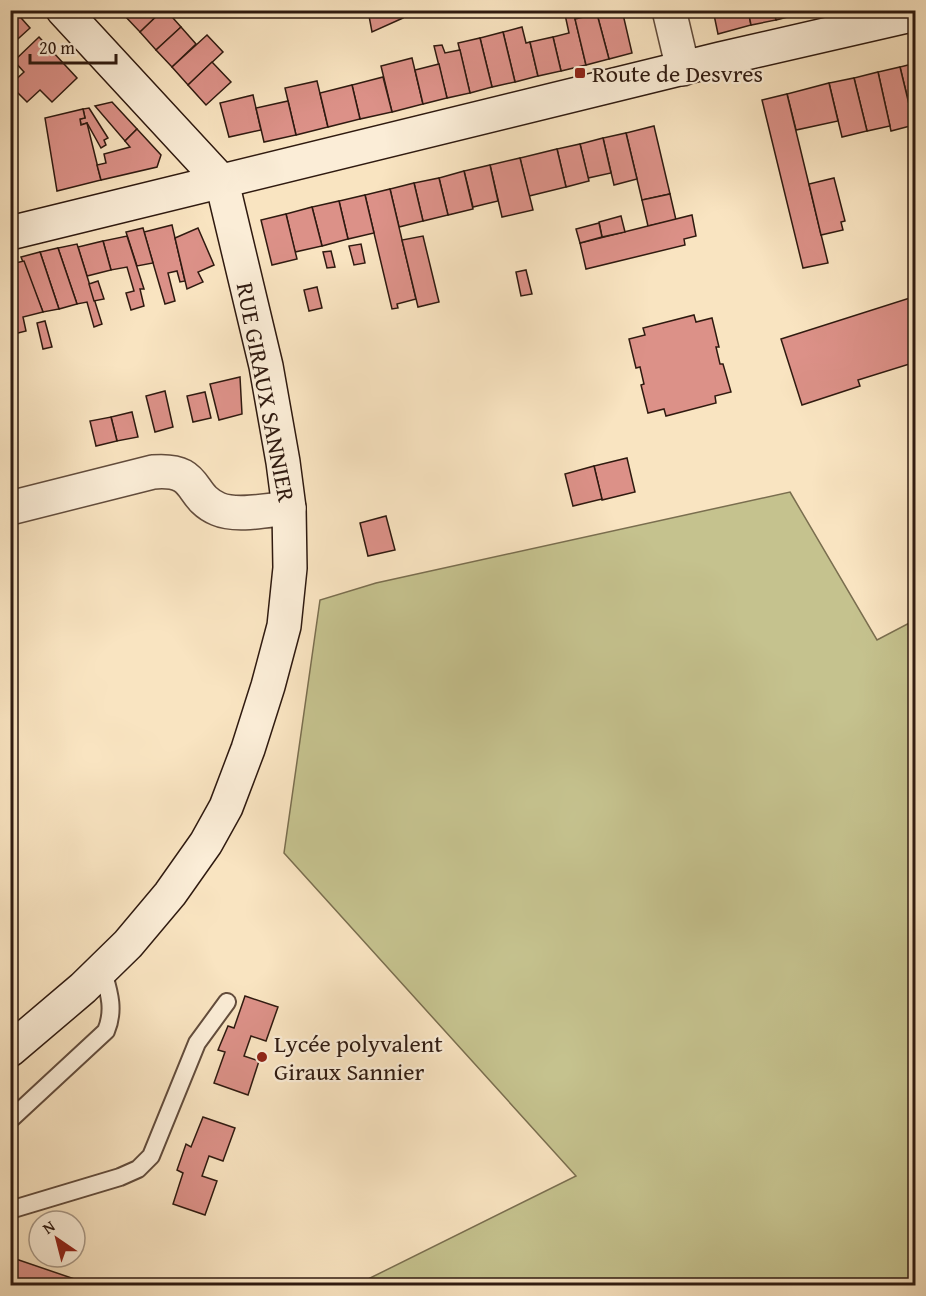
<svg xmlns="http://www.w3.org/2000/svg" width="926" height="1296" viewBox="0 0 926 1296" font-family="'Gentium Book Plus',serif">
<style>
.green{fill:#c5c28e;stroke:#7a6e4f;stroke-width:1.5}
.building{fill:#dc9188;stroke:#2f1a10;stroke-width:1.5}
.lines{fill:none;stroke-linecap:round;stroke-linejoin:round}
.lane-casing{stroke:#624c3c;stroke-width:20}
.street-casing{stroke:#624c3c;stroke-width:36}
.secondary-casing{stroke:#2f1a10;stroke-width:36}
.lane{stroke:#fbedd7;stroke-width:16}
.street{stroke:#fbedd7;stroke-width:33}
.secondary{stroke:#fbedd7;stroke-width:33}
.poi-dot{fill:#8f2418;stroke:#fbedd7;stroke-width:2}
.labels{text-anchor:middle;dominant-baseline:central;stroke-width:4.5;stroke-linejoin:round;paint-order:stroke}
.poi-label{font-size:24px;fill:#2f1a10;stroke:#fbedd7;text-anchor:start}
.street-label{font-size:24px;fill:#2f1a10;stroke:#fbedd7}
</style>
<rect width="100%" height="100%" fill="#f9e4c1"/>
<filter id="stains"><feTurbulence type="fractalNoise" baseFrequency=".00333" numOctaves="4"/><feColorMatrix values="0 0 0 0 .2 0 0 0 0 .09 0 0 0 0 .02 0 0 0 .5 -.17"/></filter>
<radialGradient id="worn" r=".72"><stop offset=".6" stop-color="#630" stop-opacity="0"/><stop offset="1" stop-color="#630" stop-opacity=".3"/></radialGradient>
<!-- green -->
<path class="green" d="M790,492L877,640L915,620V1285H356L576,1176L284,853L320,600L376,583Z"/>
<!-- building -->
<g class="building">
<path d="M10,10H14L30,28L10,46Z"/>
<path d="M130,10H163L140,32L124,15Z"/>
<path d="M163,10H181L173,18L181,27L156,50L140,32Z"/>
<path d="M380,10H401L403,18L372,32L369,16Z"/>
<path d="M564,10H573L586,65L561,71L553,37L569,33Z"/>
<path d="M610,10H622L632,53L609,59L597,14Z"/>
<path d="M713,10H748L751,25L718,34Z"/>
<path d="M748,10H774L776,20L751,25Z"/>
<path d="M774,10H798L799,14L776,20Z"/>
<path d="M597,14L609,59L586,65L575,19Z"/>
<path d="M181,27L196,44L172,67L156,50Z"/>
<path d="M522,27L526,43L530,42L538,76L515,82L503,32Z"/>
<path d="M503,32L515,82L492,87L480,38Z"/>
<path d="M207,35L223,52L188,85L172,67Z"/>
<path d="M39,37L77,78L52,102L40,90L27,102L10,85L24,72L14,61Z"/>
<path d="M553,37L561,71L538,76L530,42Z"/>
<path d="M480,38L492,87L470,93L458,43Z"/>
<path d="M442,45L445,53L460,50L470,93L447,98L434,46Z"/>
<path d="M412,58L423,104L392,112L381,66Z"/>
<path d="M212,62L231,82L206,105L188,85Z"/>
<path d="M916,63V107L910,108L900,67Z"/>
<path d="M439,64L447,98L423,104L415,70Z"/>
<path d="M900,67L914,125L891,131L878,72Z"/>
<path d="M878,72L890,126L867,131L854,78Z"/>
<path d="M383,77L392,112L360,119L352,85Z"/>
<path d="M854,78L867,131L842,137L829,83Z"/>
<path d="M317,81L328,127L296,135L285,88Z"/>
<path d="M829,83L838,121L796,130L787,94Z"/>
<path d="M352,85L360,119L328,127L320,93Z"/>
<path d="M787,94L828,263L803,268L762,100Z"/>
<path d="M253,95L261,130L229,137L220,103Z"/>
<path d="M288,101L296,135L264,142L256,108Z"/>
<path d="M112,102L137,129L125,141L95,106Z"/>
<path d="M89,108L108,138L104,140L106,145L101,148L87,123L81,125L80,119L85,118L83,109Z"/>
<path d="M83,109L85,118L80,119L81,125L87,123L101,180L57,191L45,118Z"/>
<path d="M654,126L670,194L642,200L626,133Z"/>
<path d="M137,129L161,155L157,167L101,180L97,165L106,163L104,154L130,147L125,141Z"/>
<path d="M626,133L637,179L614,185L603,138Z"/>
<path d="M603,138L611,173L588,178L580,144Z"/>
<path d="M580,144L589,181L566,187L557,149Z"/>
<path d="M557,149L566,187L529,196L520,158Z"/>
<path d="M520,158L533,210L502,217L490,165Z"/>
<path d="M490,165L498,201L473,207L464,171Z"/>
<path d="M464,171L473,209L448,215L439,178Z"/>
<path d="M439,178L448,215L423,221L414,183Z"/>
<path d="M834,178L845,221L841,222L843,230L821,235L809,184Z"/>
<path d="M414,183L423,221L399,227L390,189Z"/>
<path d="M390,189L416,299L397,304L398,308L392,309L365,195Z"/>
<path d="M670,194L676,220L648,226L642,200Z"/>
<path d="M365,195L374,233L348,239L339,201Z"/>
<path d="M339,201L348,239L322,246L312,207Z"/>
<path d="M312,207L322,246L295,252L286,214Z"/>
<path d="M286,214L297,259L272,265L261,220Z"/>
<path d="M692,215L696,236L684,239L685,245L586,269L580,243Z"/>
<path d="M621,216L625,232L602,237L599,222Z"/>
<path d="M599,223L602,237L580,243L576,229Z"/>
<path d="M172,225L185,281L180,282L177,271L168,273L175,301L165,304L144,232Z"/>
<path d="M143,228L153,263L137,266L126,232Z"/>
<path d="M198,228L214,265L198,272L203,282L187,289L175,238Z"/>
<path d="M127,236L144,289H140L144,306L131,310L126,293L134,291L127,267L111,270L103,241Z"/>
<path d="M423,236L439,302L418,307L402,240Z"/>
<path d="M103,241L111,270L87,276L78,247Z"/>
<path d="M77,244L102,324L94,327L87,302L77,304L58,248Z"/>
<path d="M361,244L365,263L354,265L349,246Z"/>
<path d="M58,248L77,304L59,309L40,252Z"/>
<path d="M331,251L335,267L327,268L323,252Z"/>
<path d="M40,252L59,309L43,312L21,257Z"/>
<path d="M24,261L43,312L23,317L26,331L10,335V264Z"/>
<path d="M526,270L532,294L521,296L516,272Z"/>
<path d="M98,281L104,299L94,301L89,284Z"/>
<path d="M317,287L322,308L309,311L304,290Z"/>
<path d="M916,296V362L858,380L860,386L802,405L781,339Z"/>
<path d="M694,315L696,322L712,318L719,347H716L720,364H723L731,392L715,396L716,403L666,416L664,409L648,413L641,385L644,384L640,367L636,368L629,339L645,335L643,328Z"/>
<path d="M45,321L52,347L43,349L37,323Z"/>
<path d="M240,377L242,414L219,420L210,384Z"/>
<path d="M165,391L173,427L155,432L146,396Z"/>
<path d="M205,392L211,418L193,422L187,396Z"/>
<path d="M132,412L138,437L117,441L111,417Z"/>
<path d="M111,417L117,441L96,446L90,421Z"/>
<path d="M627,458L635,492L602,500L594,466Z"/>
<path d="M594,466L602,499L573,506L565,474Z"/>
<path d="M386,516L395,550L368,556L360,523Z"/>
<path d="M245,996L278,1007L266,1041L251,1036L244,1056L259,1061L248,1095L214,1083L225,1052L218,1050L228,1026L234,1028Z"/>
<path d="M203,1117L235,1128L223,1161L209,1156L202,1176L217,1181L205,1215L173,1204L183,1173L177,1170L186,1144L191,1147Z"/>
<path d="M10,1257L95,1286H10Z"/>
</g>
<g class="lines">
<defs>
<g id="lane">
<path d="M10,1120L106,1031C115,1010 109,992 103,971"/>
<path d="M10,1210L120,1177L138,1169L151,1156L197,1043L227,1002"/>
</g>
<g id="street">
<path d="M669,10L683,69"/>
<path d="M10,508L153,472C201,468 187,496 218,509C236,517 269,510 289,508"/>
</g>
<g id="secondary">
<path d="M63,10L222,182"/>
<path d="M10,233L720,59L916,14"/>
<path d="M10,1050L83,988L128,944L170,894L206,843L226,807L248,749L268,686L284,626L290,568L289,508L283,462L266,366L222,182"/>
</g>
</defs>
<!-- lane casing -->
<use href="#lane" class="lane-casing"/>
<!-- street casing -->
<use href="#street" class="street-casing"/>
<!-- secondary casing -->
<use href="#secondary" class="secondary-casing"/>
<!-- lane -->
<use href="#lane" class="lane"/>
<!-- street -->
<use href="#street" class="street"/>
<!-- secondary -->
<use href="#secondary" class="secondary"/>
</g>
<!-- markers -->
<g class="poi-dot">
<rect x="574" y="67" width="12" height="12" rx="3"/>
<circle cx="262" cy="1057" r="6"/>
</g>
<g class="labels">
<!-- poi labels -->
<g class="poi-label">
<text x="592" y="73">Route de Desvres</text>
<text x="274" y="1043">Lycée polyvalent<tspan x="274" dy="28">Giraux Sannier</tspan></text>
</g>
<!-- street labels -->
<g class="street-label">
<text transform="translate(266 392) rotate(79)">RUE GIRAUX SANNIER</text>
</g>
</g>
<!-- margin -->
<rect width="926" height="1296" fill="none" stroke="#f9e4c1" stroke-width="36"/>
<rect x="12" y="12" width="902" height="1272" fill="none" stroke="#2f1a10" stroke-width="3"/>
<rect x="18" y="18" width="890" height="1260" fill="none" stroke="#2f1a10" stroke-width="1.5"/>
<!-- north arrow -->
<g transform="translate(57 1239) rotate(325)"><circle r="28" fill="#fbedd7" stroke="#a99987" stroke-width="1.5"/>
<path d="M0-4.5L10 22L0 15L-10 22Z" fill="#8f2418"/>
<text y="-9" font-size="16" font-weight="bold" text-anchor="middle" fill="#2f1a10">N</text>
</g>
<!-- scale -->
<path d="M30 54v9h86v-9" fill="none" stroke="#2f1a10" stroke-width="3"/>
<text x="39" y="54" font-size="18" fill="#2f1a10" stroke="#fbedd7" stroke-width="4.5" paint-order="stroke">20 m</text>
<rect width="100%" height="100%" filter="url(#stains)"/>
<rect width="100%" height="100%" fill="url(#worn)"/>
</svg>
